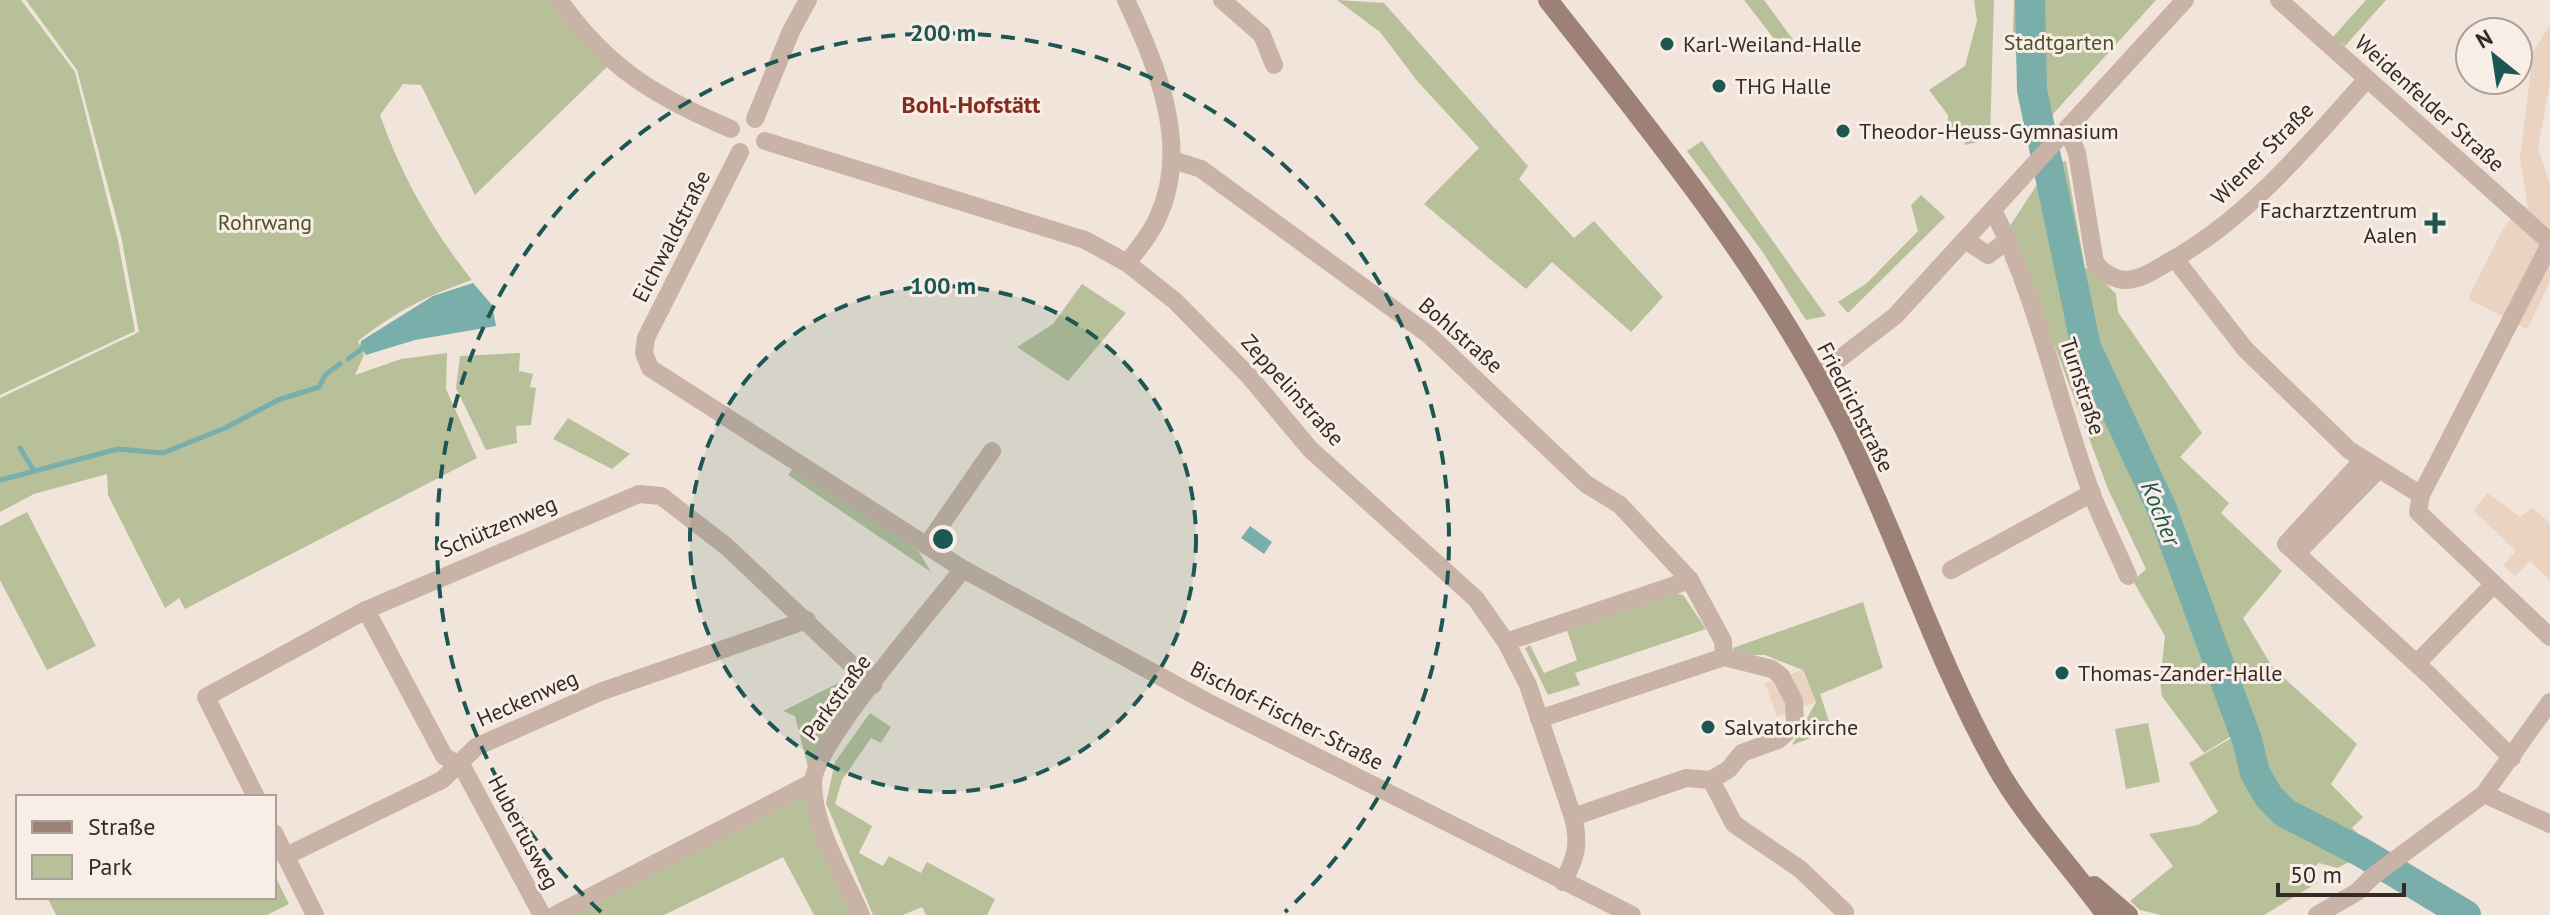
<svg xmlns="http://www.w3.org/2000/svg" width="2550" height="915" viewBox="0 0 2550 915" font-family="'PT Sans',sans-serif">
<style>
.green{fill:#b8c09a}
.plaza{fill:#ead3c1}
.water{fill:#79aeaa}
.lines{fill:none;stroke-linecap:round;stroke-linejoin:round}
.stream{stroke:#79aeaa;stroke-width:5}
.river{stroke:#79aeaa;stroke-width:30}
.street{stroke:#c9b2a6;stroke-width:18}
.secondary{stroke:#9d8177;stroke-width:20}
.ring{fill:none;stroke:#1c5754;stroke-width:4;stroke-dasharray:14 10}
.poi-dot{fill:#1c5754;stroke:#f9eee6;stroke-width:3}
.labels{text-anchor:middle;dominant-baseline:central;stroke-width:6;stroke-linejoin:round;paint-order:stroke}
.park-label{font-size:22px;fill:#49542b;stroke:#f9eee6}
.poi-label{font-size:22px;fill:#352a27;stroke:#f9eee6;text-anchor:start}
.street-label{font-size:22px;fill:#352a27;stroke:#f9eee6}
.neighbourhood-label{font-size:24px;font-weight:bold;fill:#842c20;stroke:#f9eee6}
.water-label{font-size:24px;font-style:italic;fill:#1c5754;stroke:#f9eee6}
.centre{fill:#1c5754;stroke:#f9eee6;stroke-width:4}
.ring-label{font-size:24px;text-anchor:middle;font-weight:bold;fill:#1c5754;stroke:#f9eee6;stroke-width:6;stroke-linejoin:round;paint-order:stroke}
</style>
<rect width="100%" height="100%" fill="#f1e4da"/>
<!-- green -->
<g class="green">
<path d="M0,0H21L75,72L118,241L135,331L0,395Z"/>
<path d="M26,0H555L609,65L475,195L421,85L403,84L380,115C401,175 432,230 472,280C430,294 393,313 358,341L364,355L355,375L401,359L447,353L446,389L477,458L185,609L179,598L165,608L108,495L107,474L34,494L0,512V398L139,332L121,236L77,70Z"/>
<path d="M1337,0L1384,3L1528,166L1519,179L1574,238L1594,221L1663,297L1631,332L1552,262L1526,289L1424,204L1479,148L1418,82L1380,32Z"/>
<path d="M1744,0H1764L1794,41L1782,49Z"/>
<path d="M1974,0H1994L1990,139L1965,145L1963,135L1948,136V115L1929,90L1965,66L1977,21Z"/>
<path d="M2014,0H2156L2044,124L2028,127L2013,34Z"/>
<path d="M2366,0H2386L2345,46L2333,37Z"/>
<path d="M1702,141L1826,316L1806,320L1762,251L1687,151Z"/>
<path d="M2066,161L2085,268L2091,269L2116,294L2118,312L2202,433L2180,457L2229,503L2221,513L2282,571L2243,618L2273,668L2357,744L2331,784L2322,775L2363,817L2352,828L2366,841L2360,857L2337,868L2319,863L2310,871L2317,883L2264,915H2161L2140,910L2130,901L2173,866L2149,834L2198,825L2218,812L2189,763L2240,733L2223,684L2238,732L2204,753L2162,696L2160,682L2165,636L2133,581L2146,569L2108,489L2010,226L2051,163Z"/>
<path d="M1921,195L1945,217L1848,313L1838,302L1867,283L1918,231L1911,205Z"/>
<path d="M1082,284L1126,313L1068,381L1017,347L1053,324Z"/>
<path d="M520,353L519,371L533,374L530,387L536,388L531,425L516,426L517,443L486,450L456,388L460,356Z"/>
<path d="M568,418L630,454L612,469L553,439Z"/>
<path d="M795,466L919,552L931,572L788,475Z"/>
<path d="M27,512L96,646L47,670L0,580V526Z"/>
<path d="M1673,593L1683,595L1706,629L1575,673L1580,685L1548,695L1525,648L1530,645L1544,673L1577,660L1567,630Z"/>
<path d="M1863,602L1883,668L1820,694L1832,730L1792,745L1816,702L1803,670L1765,655H1736L1733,648Z"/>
<path d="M856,674L868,685L810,775L795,716L783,711Z"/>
<path d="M870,713L891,727L881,743L871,738L842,780L835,804L872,826L859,853L883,866L889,856L921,873L927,862L995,899L987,915H926L922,907L903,915H873L826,803L835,762Z"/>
<path d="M2148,723L2160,782L2126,789L2115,729Z"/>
<path d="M813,782L864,915H814L783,857L664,915H555Z"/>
<path d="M274,874L289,904L267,915H56L47,897H274Z"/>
<path d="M2422,876L2440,889L2448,887L2479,915H2451L2413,891Z"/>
</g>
<!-- plaza -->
<g class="plaza">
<path d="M2550,25V82L2538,148L2550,185V282L2527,329L2470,300V294L2504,227L2523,205L2528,208L2520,158L2533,52Z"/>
<path d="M2487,493L2520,517L2532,508L2550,523V580L2530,561L2515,576L2503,565L2516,551L2474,511Z"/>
<path d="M1802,670L1816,702L1777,717L1765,683Z"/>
</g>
<!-- water -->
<g class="water">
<path d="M473,283L492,305L496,326L415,340L366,355L360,347L361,341L433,296Z"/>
<path d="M1250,526L1272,542L1264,554L1241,538Z"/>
</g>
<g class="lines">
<!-- stream -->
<g class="stream">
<path d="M348,359L362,349"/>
<path d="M20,448L34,471"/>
<path d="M0,480L118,449L163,453L225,428L278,400L319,387L326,374L340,364"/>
</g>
<!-- river -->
<path class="river" d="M2030,0L2032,90L2086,347L2162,509L2247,740L2255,773L2269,797L2285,813L2361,852L2466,915"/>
<!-- street -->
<g class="street">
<path d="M559,0C607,68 656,97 731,129"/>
<path d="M1126,0C1157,66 1191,146 1158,217C1151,234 1138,249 1127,263"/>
<path d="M1222,0L1262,35L1274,65"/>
<path d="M2279,0L2550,242"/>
<path d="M755,119L791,31L808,0"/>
<path d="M2067,129L2077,153L2095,263C2103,272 2113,280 2126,280C2141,279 2153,271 2165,264C2247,220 2306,147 2367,79"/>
<path d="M765,141L1085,240L1127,263L1175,301L1249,376L1310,449L1476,599L1506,642L1528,685L1573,817C1580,844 1576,858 1563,882"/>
<path d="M740,152L646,338L644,353L650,368L963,569L1209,703L1632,915"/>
<path d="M1173,160L1201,169L1429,335L1586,484L1620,505L1690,580L1723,641L1724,657"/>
<path d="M1993,210C2038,299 2057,399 2091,492C2102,521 2116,548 2128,576"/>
<path d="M1965,240L1988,255L2008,240"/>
<path d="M2550,244L2421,495L2418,512L2550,637"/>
<path d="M2175,259L2245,349L2349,450L2421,495"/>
<path d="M1816,377L1895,316L2185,0"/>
<path d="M2362,461L2286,544L2431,677L2512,758"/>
<path d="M927,545L992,451"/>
<path d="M2297,553L2378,470"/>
<path d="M1951,570L2092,493"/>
<path d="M366,610L444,756L463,768L542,915"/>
<path d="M1506,642L1690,580"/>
<path d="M2417,663L2493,585"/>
<path d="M1539,719L1724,657L1772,669L1781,676L1794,701L1795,725L1778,740L1742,753L1729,769L1711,780L1686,778L1573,817"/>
<path d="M1711,780L1734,824L1800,869L1845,912"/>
<path d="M2484,794L2550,824"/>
<path d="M256,797L206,697L366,610L639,494L661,496L726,546L873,685"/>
<path d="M274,833L315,915"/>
<path d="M286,856L442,780L476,747L600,692L807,620"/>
<path d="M555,915L813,782"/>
<path d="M861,915C844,876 813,827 813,783C813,745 934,607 963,569"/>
<path d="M2317,915L2357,892L2373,876L2484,794L2550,702"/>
</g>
<!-- secondary -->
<g class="secondary">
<path d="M1548,0C1654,135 1763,268 1841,422C1897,534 1934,655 1995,764C2025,818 2070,865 2106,915"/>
<path d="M2094,886L2128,915"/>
</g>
</g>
<!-- distance rings -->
<circle cx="943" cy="539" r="253" fill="#1c5754" fill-opacity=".12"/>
<g class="ring">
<circle cx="943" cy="539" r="253"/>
<path d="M601 912A506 506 0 1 1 1285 912"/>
</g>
<!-- markers -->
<g class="poi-dot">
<circle cx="1667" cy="44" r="8"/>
<circle cx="1719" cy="86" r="8"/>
<circle cx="1843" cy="131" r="8"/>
<path d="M2431 211h8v8h8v8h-8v8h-8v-8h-8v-8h8z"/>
<circle cx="2062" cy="673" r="8"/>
<circle cx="1708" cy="727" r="8"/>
</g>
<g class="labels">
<!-- park labels -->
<g class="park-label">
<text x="2059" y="42">Stadtgarten</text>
<text x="265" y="222">Rohrwang</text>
</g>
<!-- poi labels -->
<g class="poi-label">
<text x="1683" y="44">Karl-Weiland-Halle</text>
<text x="1735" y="86">THG Halle</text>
<text x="1859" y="131">Theodor-Heuss-Gymnasium</text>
<text x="2417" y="210" text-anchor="end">Facharztzentrum<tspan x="2417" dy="25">Aalen</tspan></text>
<text x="2078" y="673">Thomas-Zander-Halle</text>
<text x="1724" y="727">Salvatorkirche</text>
</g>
<!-- street labels -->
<g class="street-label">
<text transform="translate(2430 103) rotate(42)">Weidenfelder Straße</text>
<text transform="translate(2262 153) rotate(-45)">Wiener Straße</text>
<text transform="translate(671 236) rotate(-63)">Eichwaldstraße</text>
<text transform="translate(1461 335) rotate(41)">Bohlstraße</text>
<text transform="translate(2083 386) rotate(72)">Turnstraße</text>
<text transform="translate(1293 390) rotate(48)">Zeppelinstraße</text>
<text transform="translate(1856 407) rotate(63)">Friedrichstraße</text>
<text transform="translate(498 526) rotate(-23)">Schützenweg</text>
<text transform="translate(836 697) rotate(-54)">Parkstraße</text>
<text transform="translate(527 698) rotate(-24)">Heckenweg</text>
<text transform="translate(1287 715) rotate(27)">Bischof-Fischer-Straße</text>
<text transform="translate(524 832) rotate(62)">Hubertusweg</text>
</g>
<!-- neighbourhood labels -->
<g class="neighbourhood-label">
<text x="971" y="104">Bohl-Hofstätt</text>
</g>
<!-- water labels -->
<g class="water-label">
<text transform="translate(2161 513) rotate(68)">Kocher</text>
</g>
</g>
<circle cx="943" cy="539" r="12" class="centre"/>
<g class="ring-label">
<text x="943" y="41">200 m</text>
<text x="943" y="294">100 m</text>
</g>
<!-- legend -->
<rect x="16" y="795" width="260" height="104" fill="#f9eee6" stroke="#aba09a" stroke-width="2"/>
<rect x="32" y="821" width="40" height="12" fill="#9d8177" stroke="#aba09a" stroke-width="2"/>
<text x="88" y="835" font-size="24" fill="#352a27">Straße</text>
<rect x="32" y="855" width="40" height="24" fill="#b8c09a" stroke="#aba09a" stroke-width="2"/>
<text x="88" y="875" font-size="24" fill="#352a27">Park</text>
<!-- north arrow -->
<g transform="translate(2494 56) rotate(330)"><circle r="38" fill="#f9eee6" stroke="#aba09a" stroke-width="2"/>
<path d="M0-6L14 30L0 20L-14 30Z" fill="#1c5754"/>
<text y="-12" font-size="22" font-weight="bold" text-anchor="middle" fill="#352a27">N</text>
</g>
<!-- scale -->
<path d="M2278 883v12h126v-12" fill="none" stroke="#352a27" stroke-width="4"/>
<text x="2290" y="883" font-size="24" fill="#352a27" stroke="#f9eee6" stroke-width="6" paint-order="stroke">50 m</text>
</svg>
